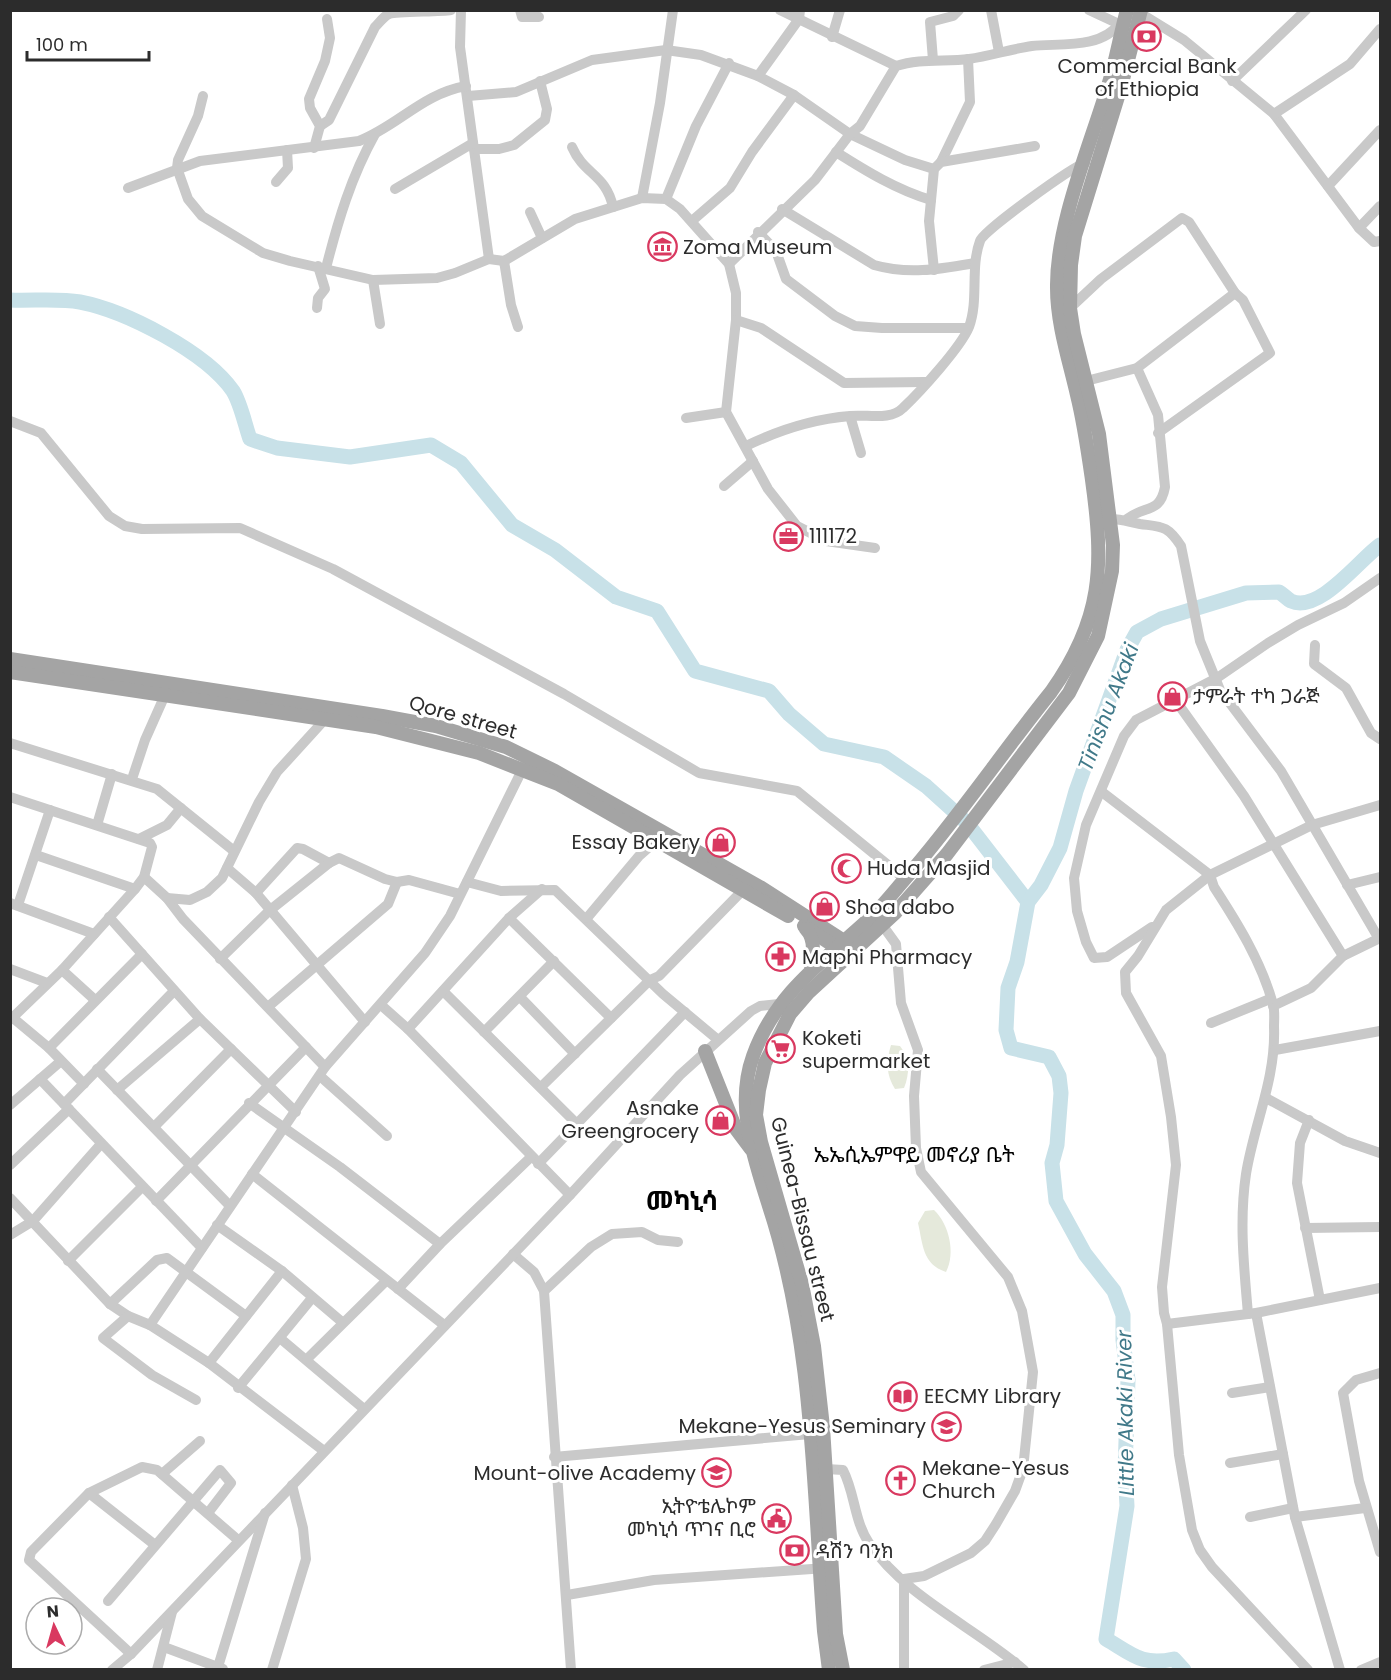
<svg xmlns="http://www.w3.org/2000/svg" width="1391" height="1680" viewBox="0 0 1391 1680" font-family="Poppins,'Noto Sans Ethiopic',sans-serif">
<style>
.green{fill:#e5e9db}
.lines{fill:none;stroke-linecap:round;stroke-linejoin:round}
.river{stroke:#c8e1e8;stroke-width:15}
.minor{stroke:#c9c9c9;stroke-width:10}
.major{stroke:#a4a4a4;stroke-width:14}
.labels{text-anchor:middle;dominant-baseline:central;stroke-width:6;stroke-linejoin:round;paint-order:stroke}
.poi-label{font-size:20px;fill:#2c2c2c;stroke:#fff;text-anchor:start}
.street-label{font-size:20px;fill:#2c2c2c;stroke:#fff}
.water-label{font-size:21px;font-style:italic;fill:#407989;stroke:#fff}
.neighbourhood-label{font-size:21px;fill:#000;stroke:#fff}
.district-label{font-size:26px;font-weight:bold;fill:#000;stroke:#fff}
</style>
<rect width="100%" height="100%" fill="#fff"/>
<!-- green -->
<g class="green">
<path d="M891,1045L900,1046C910,1058 910,1073 904,1088L895,1089C886,1075 886,1061 891,1045Z"/>
<path d="M934,1210C949,1224 956,1253 946,1272C922,1264 923,1244 918,1223L925,1211Z"/>
</g>
<g class="lines">
<!-- river -->
<g class="river">
<path d="M10,300C33,301 58,298 80,302C126,311 206,352 233,391C241,404 245,425 250,439L277,448L350,457L431,445L461,463L512,525L555,550L616,597L657,611L695,671L769,691L789,714L824,744L884,757L926,786L967,823L1028,902"/>
<path d="M1184,1670L1174,1659C1142,1666 1133,1655 1106,1639L1127,1506L1125,1471L1128,1380L1123,1340V1315L1114,1291L1085,1254L1056,1201L1052,1163L1057,1145L1061,1093L1059,1076L1049,1057L1011,1048L1006,1030L1008,988L1017,962L1028,902L1041,885L1060,848L1076,791L1127,650L1137,632L1161,619L1246,593L1279,592C1283,594 1287,599 1291,601C1319,614 1360,559 1380,545"/>
</g>
<!-- minor -->
<g class="minor">
<path d="M461,10L460,47L489,259"/>
<path d="M520,10L522,17H539"/>
<path d="M780,10L896,66"/>
<path d="M991,10L999,52"/>
<path d="M1089,10L1119,24"/>
<path d="M1140,13L1184,40L1274,114L1359,228L1374,242L1380,241"/>
<path d="M832,37L840,10"/>
<path d="M933,60L930,22L953,16L959,10"/>
<path d="M758,76L799,19L800,10"/>
<path d="M1232,81L1306,10"/>
<path d="M203,96L198,116L178,160L177,168L188,199L202,216L263,253L290,261L373,280L437,278L455,273L489,259L504,261L575,219L642,198L666,199L680,209L729,264L736,293V320L726,412L768,489L797,526L826,541L875,548"/>
<path d="M468,96L516,92L592,60L666,50L701,55L758,76L794,95L850,134L905,160L934,169"/>
<path d="M1274,114L1350,64L1380,29"/>
<path d="M320,126L329,120L375,27C379,23 384,16 389,14C395,11 439,12 451,10"/>
<path d="M572,147C584,175 606,174 613,207"/>
<path d="M314,148L320,126L310,108L309,99L325,61L330,38L327,19"/>
<path d="M474,149H499L514,145L545,120L547,109L540,81"/>
<path d="M836,152C866,171 897,190 931,200"/>
<path d="M941,162L970,102L968,59"/>
<path d="M276,182L288,168L287,150"/>
<path d="M1328,186L1380,130"/>
<path d="M128,188L200,161L359,141C399,125 422,94 466,86"/>
<path d="M395,189L473,143"/>
<path d="M642,198L660,103L673,10"/>
<path d="M666,199L696,126L729,63"/>
<path d="M782,209L874,265C909,275 940,269 975,263"/>
<path d="M530,212L542,238"/>
<path d="M693,220L730,188L752,152L794,95"/>
<path d="M1359,228L1380,206"/>
<path d="M758,232L776,251L786,279L835,316L855,326L882,328H968"/>
<path d="M504,261L511,305L518,327"/>
<path d="M729,264L815,180L850,134L860,126L896,66C920,58 945,62 969,59C990,56 1011,49 1032,46C1059,43 1101,49 1119,24L1123,25"/>
<path d="M326,268C338,221 351,177 375,134"/>
<path d="M934,270L929,221L934,169L941,162L1035,146"/>
<path d="M373,280L380,324"/>
<path d="M317,308L318,298L325,289L318,266"/>
<path d="M1070,308L1101,279L1182,218L1189,222L1235,293L1243,300L1270,353L1158,433"/>
<path d="M736,320L761,328L844,383L925,382"/>
<path d="M1086,381L1137,368L1235,293"/>
<path d="M850,416L861,453"/>
<path d="M686,418L726,412"/>
<path d="M10,421L41,433L109,516L125,526L142,529L240,528L333,569L564,694L699,773L797,791L905,879"/>
<path d="M746,446C779,430 813,419 850,416C867,414 890,421 903,408C920,392 961,347 969,327C979,300 970,268 980,241C984,230 1072,167 1085,163"/>
<path d="M724,486L753,461"/>
<path d="M1111,519C1122,519 1129,522 1140,524C1162,527 1167,525 1181,546L1200,641L1220,690L1281,771L1379,939"/>
<path d="M1127,519C1145,505 1160,514 1165,487L1158,415L1137,368"/>
<path d="M1315,645L1314,664L1346,688L1371,733L1380,739"/>
<path d="M1176,701L1244,796L1343,956"/>
<path d="M10,743L157,789L234,851"/>
<path d="M132,779L145,740L165,695"/>
<path d="M1102,792L1210,875L1214,887C1238,924 1261,961 1273,1004C1275,1011 1274,1020 1274,1027C1276,1079 1254,1124 1246,1174C1239,1221 1244,1267 1248,1314"/>
<path d="M10,797L150,843L152,847L144,877L135,889L62,970L10,1020"/>
<path d="M97,825L112,774"/>
<path d="M139,839L167,825L181,808"/>
<path d="M36,855L135,889"/>
<path d="M227,868L256,893L365,1022"/>
<path d="M144,877L167,898L183,919L325,1067"/>
<path d="M467,882L501,891L555,890L663,994L717,1039"/>
<path d="M1347,885L1380,877"/>
<path d="M256,893L297,848L303,849L329,863L339,858L385,879L397,882L409,880L460,894"/>
<path d="M167,898L190,900L207,892L222,878L259,802L277,772L328,716"/>
<path d="M10,903L94,934"/>
<path d="M18,905L50,810"/>
<path d="M109,917L200,1019L296,1112"/>
<path d="M509,918L611,1018"/>
<path d="M587,918L639,856L656,841"/>
<path d="M883,926L896,944L901,1003L918,1050L914,1096L916,1148L921,1172L1008,1277L1022,1311L1033,1372L1023,1469L1015,1491L996,1524L985,1541L971,1553L924,1576L904,1579"/>
<path d="M1152,927L1107,957L1094,958L1086,942L1077,911L1074,878L1086,825L1124,736L1136,720L1217,678L1268,643L1298,625L1344,603L1380,578"/>
<path d="M220,959L269,911L329,863"/>
<path d="M10,969L47,983"/>
<path d="M62,970L95,1000"/>
<path d="M443,991L576,1123"/>
<path d="M520,997L575,1054"/>
<path d="M381,1005L408,1029L570,1195"/>
<path d="M269,1006L388,904L397,882"/>
<path d="M1273,1006L1311,988L1343,956L1380,938"/>
<path d="M13,1018L49,1048L84,1084"/>
<path d="M1211,1023L1270,999"/>
<path d="M408,1029L509,918L542,889"/>
<path d="M484,1032L554,961"/>
<path d="M49,1048L142,954"/>
<path d="M1275,1050L1380,1031"/>
<path d="M97,1069L230,1206"/>
<path d="M320,1076L387,1136"/>
<path d="M40,1079L202,1248"/>
<path d="M541,1087L650,980L659,976L744,889"/>
<path d="M117,1090L200,1019"/>
<path d="M1266,1098L1345,1141L1380,1153"/>
<path d="M249,1103L340,1167L440,1244"/>
<path d="M64,1104L174,991"/>
<path d="M10,1105L61,1061"/>
<path d="M1309,1120L1300,1143L1297,1183L1320,1300"/>
<path d="M154,1127L231,1049"/>
<path d="M538,1164L685,1012"/>
<path d="M10,1165L69,1109"/>
<path d="M252,1174L444,1325"/>
<path d="M10,1198L110,1304L128,1316L150,1325L209,1363L324,1451"/>
<path d="M156,1201L306,1047"/>
<path d="M217,1225L282,1271L342,1322"/>
<path d="M1305,1228L1380,1227"/>
<path d="M10,1235L33,1221L100,1145"/>
<path d="M513,1254L534,1272L544,1291L571,1670"/>
<path d="M68,1261L142,1187"/>
<path d="M398,1289L440,1244L531,1157"/>
<path d="M544,1291L591,1247L612,1234L642,1232L658,1240L678,1242"/>
<path d="M110,1304L157,1260L167,1258L246,1316"/>
<path d="M1256,1313L1295,1517L1340,1670"/>
<path d="M128,1316L103,1338L152,1375L196,1400"/>
<path d="M1167,1324L1256,1313L1380,1288"/>
<path d="M150,1325L325,1067L425,953L450,916L525,764"/>
<path d="M281,1339L364,1409"/>
<path d="M307,1359L386,1281"/>
<path d="M209,1363L282,1271"/>
<path d="M1380,1373L1356,1380L1343,1393L1359,1481L1380,1552"/>
<path d="M238,1388L312,1298"/>
<path d="M1232,1393L1270,1387"/>
<path d="M554,1457L810,1434"/>
<path d="M1230,1463L1283,1454"/>
<path d="M826,1469L843,1470C855,1493 854,1521 869,1543C905,1597 976,1628 1024,1670"/>
<path d="M162,1474L200,1441"/>
<path d="M89,1493L155,1545"/>
<path d="M1250,1517L1293,1508"/>
<path d="M1295,1517L1365,1508"/>
<path d="M904,1579V1670"/>
<path d="M567,1595L654,1580L826,1568"/>
<path d="M108,1601L220,1470L231,1483L208,1513"/>
<path d="M164,1647L223,1669"/>
<path d="M131,1654L29,1560L31,1552L89,1493L142,1467L157,1470L238,1540"/>
<path d="M112,1670L131,1654L570,1195L680,1075L751,1011L760,1006L779,1004"/>
<path d="M157,1670L172,1612"/>
<path d="M217,1670L265,1513"/>
<path d="M272,1670L306,1559L303,1528L292,1485"/>
<path d="M984,1670L1015,1662"/>
<path d="M1308,1670L1212,1567L1200,1550L1192,1530L1179,1455L1167,1324L1164,1313L1162,1287L1176,1165L1171,1117L1161,1056L1126,993L1125,972L1138,956L1166,910L1210,875L1312,825L1380,805"/>
<path d="M1361,1670L1380,1662"/>
</g>
<!-- major -->
<g class="major">
<path d="M10,659L382,716L436,726L506,747L555,771L760,887L850,945"/>
<path d="M10,672L376,727L479,753L558,784L788,916"/>
<path d="M804,926L843,952"/>
<path d="M806,929C816,939 813,957 811,970"/>
<path d="M705,1051L736,1129L751,1149"/>
<path d="M829,1670L824,1631C813,1488 814,1343 769,1206C754,1158 735,1106 753,1056C776,993 821,963 868,920C881,908 892,894 904,880C956,821 1001,754 1051,692C1103,619 1104,566 1092,480C1088,452 1084,423 1077,395C1069,360 1057,324 1057,288C1056,225 1090,146 1108,86C1116,61 1120,35 1127,10"/>
<path d="M843,1670L836,1634L823,1427L814,1346L802,1284L761,1142L756,1115L759,1090L765,1063L790,1014L809,992L895,913L947,854L1069,693L1098,636L1112,571L1113,545L1099,434L1074,334L1070,308L1071,265L1075,236L1121,87L1141,10"/>
</g>
</g>
<!-- icons -->
<defs>
<symbol id="bank-ring" viewBox="-11 -11 22 22"><circle r="9.5" fill="#fff" stroke="#d93960" stroke-width="1.5"/><path d="M-6-4H6V4H-6ZM0-2.3a2.3 2.3 0 1 0 0 4.6a2.3 2.3 0 1 0 0-4.6Z" fill="#d93960"/></symbol>
<symbol id="museum-ring" viewBox="-11 -11 22 22"><circle r="9.5" fill="#fff" stroke="#d93960" stroke-width="1.5"/><path d="M0-6L6-3V-2H-6V-3ZM-5-1h2V3h-2ZM-1-1h2V3h-2ZM3-1h2V3H3ZM-6 4H6V6H-6Z" fill="#d93960"/></symbol>
<symbol id="office-ring" viewBox="-11 -11 22 22"><circle r="9.5" fill="#fff" stroke="#d93960" stroke-width="1.5"/><path d="M-6-3h4V-5.5h4V-3h4V5H-6ZM-1-4.5V-3h2v-1.5ZM-6 0V1H6V0Z" fill="#d93960"/></symbol>
<symbol id="shop-ring" viewBox="-11 -11 22 22"><circle r="9.5" fill="#fff" stroke="#d93960" stroke-width="1.5"/><path d="M-5-2.5h2.3a2.7 3.5 0 0 1 5.4 0H5L5.5 6h-11ZM-1.5-2.5h3a1.5 2.3 0 0 0-3 0Z" fill="#d93960"/></symbol>
<symbol id="mosque-ring" viewBox="-11 -11 22 22"><circle r="9.5" fill="#fff" stroke="#d93960" stroke-width="1.5"/><path d="M3.5-4.9A6 6 0 1 0 3.5 4.9A5 5 0 1 1 3.5-4.9Z" fill="#d93960"/></symbol>
<symbol id="pharmacy-ring" viewBox="-11 -11 22 22"><circle r="9.5" fill="#fff" stroke="#d93960" stroke-width="1.5"/><path d="M-2-6h4v4h4v4h-4v4h-4v-4h-4v-4h4Z" fill="#d93960"/></symbol>
<symbol id="supermarket-ring" viewBox="-11 -11 22 22"><circle r="9.5" fill="#fff" stroke="#d93960" stroke-width="1.5"/><path d="M-6-5.5h2.5l.6 2H6L4.5 2H-2.5L-4.4-4H-6ZM-1.5 3.2a1.3 1.3 0 1 0 .1 0ZM3 3.2a1.3 1.3 0 1 0 .1 0Z" fill="#d93960"/></symbol>
<symbol id="library-ring" viewBox="-11 -11 22 22"><circle r="9.5" fill="#fff" stroke="#d93960" stroke-width="1.5"/><path d="M-6-4Q-3-5.5-.7-3.5V5Q-3 3-6 4ZM6-4Q3-5.5 .7-3.5V5Q3 3 6 4Z" fill="#d93960"/></symbol>
<symbol id="school-ring" viewBox="-11 -11 22 22"><circle r="9.5" fill="#fff" stroke="#d93960" stroke-width="1.5"/><path d="M0-5L7-2L0 1L-7-2ZM-4 1L0 2.5L4 1V4Q0 6-4 4Z" fill="#d93960"/></symbol>
<symbol id="church-ring" viewBox="-11 -11 22 22"><circle r="9.5" fill="#fff" stroke="#d93960" stroke-width="1.5"/><path d="M-1.2-6h2.4v3.5h3.3v2.4h-3.3V6h-2.4V-.1h-3.3v-2.4h3.3Z" fill="#d93960"/></symbol>
<symbol id="civic-ring" viewBox="-11 -11 22 22"><circle r="9.5" fill="#fff" stroke="#d93960" stroke-width="1.5"/><path d="M-.6-6.5H3V-4.5H.6V-3L4-1V1h2V6H-6V1h2V-1L-.6-3ZM-1.2 2.5V6h2.4V2.5Z" fill="#d93960"/></symbol>
</defs>
<g fill-rule="evenodd">
<use href="#bank-ring" x="1130" y="20" width="33" height="33"/>
<use href="#museum-ring" x="646" y="230" width="33" height="33"/>
<use href="#office-ring" x="772" y="520" width="33" height="33"/>
<use href="#shop-ring" x="1156" y="680" width="33" height="33"/>
<use href="#shop-ring" x="704" y="826" width="33" height="33"/>
<use href="#mosque-ring" x="830" y="852" width="33" height="33"/>
<use href="#shop-ring" x="808" y="890" width="33" height="33"/>
<use href="#pharmacy-ring" x="764" y="940" width="33" height="33"/>
<use href="#supermarket-ring" x="764" y="1032" width="33" height="33"/>
<use href="#shop-ring" x="704" y="1104" width="33" height="33"/>
<use href="#library-ring" x="886" y="1380" width="33" height="33"/>
<use href="#school-ring" x="930" y="1410" width="33" height="33"/>
<use href="#school-ring" x="700" y="1456" width="33" height="33"/>
<use href="#church-ring" x="884" y="1464" width="33" height="33"/>
<use href="#civic-ring" x="760" y="1502" width="33" height="33"/>
<use href="#bank-ring" x="778" y="1534" width="33" height="33"/>
</g>
<g class="labels">
<!-- poi labels -->
<g class="poi-label">
<text x="1147" y="66" text-anchor="middle">Commercial Bank<tspan x="1147" dy="23">of Ethiopia</tspan></text>
<text x="683" y="247">Zoma Museum</text>
<text x="809" y="536">111172</text>
<text x="1193" y="696">ታምራት ተካ ጋራጅ</text>
<text x="700" y="842" text-anchor="end">Essay Bakery</text>
<text x="867" y="868">Huda Masjid</text>
<text x="845" y="907">Shoa dabo</text>
<text x="802" y="957">Maphi Pharmacy</text>
<text x="802" y="1038">Koketi<tspan x="802" dy="23">supermarket</tspan></text>
<text x="699" y="1108" text-anchor="end">Asnake<tspan x="699" dy="23">Greengrocery</tspan></text>
<text x="924" y="1396">EECMY Library</text>
<text x="926" y="1426" text-anchor="end">Mekane-Yesus Seminary</text>
<text x="922" y="1468">Mekane-Yesus<tspan x="922" dy="23">Church</tspan></text>
<text x="696" y="1473" text-anchor="end">Mount-olive Academy</text>
<text x="756" y="1506" text-anchor="end">ኢትዮቴሌኮም<tspan x="756" dy="23">መካኒሳ ጥገና ቢሮ</tspan></text>
<text x="816" y="1551">ዳሽን ባንክ</text>
</g>
<!-- street labels -->
<g class="street-label">
<text transform="translate(463 717) rotate(16)">Qore street</text>
<text transform="translate(803 1219) rotate(76)">Guinea-Bissau street</text>
</g>
<!-- water labels -->
<g class="water-label">
<text transform="translate(1108 707) rotate(-69)">Tinishu Akaki</text>
<text transform="translate(1125 1413) rotate(-91)">Little Akaki River</text>
</g>
<!-- neighbourhood labels -->
<g class="neighbourhood-label">
<text x="914" y="1154">ኤኤሲኤምዋይ መኖሪያ ቤት</text>
</g>
<!-- district labels -->
<g class="district-label">
<text x="682" y="1201">መካኒሳ</text>
</g>
</g>
<!-- border -->
<rect width="1391" height="1680" fill="none" stroke="#2c2c2c" stroke-width="24"/>
<!-- north arrow -->
<g transform="translate(54 1626) rotate(355)"><circle r="28" fill="#ffffff" stroke="#ababab" stroke-width="1.5"/>
<path d="M0-4.5L10 22L0 15L-10 22Z" fill="#d93960"/>
<text y="-9" font-size="16" font-weight="bold" text-anchor="middle" fill="#2c2c2c">N</text>
</g>
<!-- scale -->
<path d="M27 51v9h122v-9" fill="none" stroke="#2c2c2c" stroke-width="3"/>
<text x="36" y="51" font-size="18" fill="#2c2c2c" stroke="#ffffff" stroke-width="4.5" paint-order="stroke">100 m</text>
</svg>
